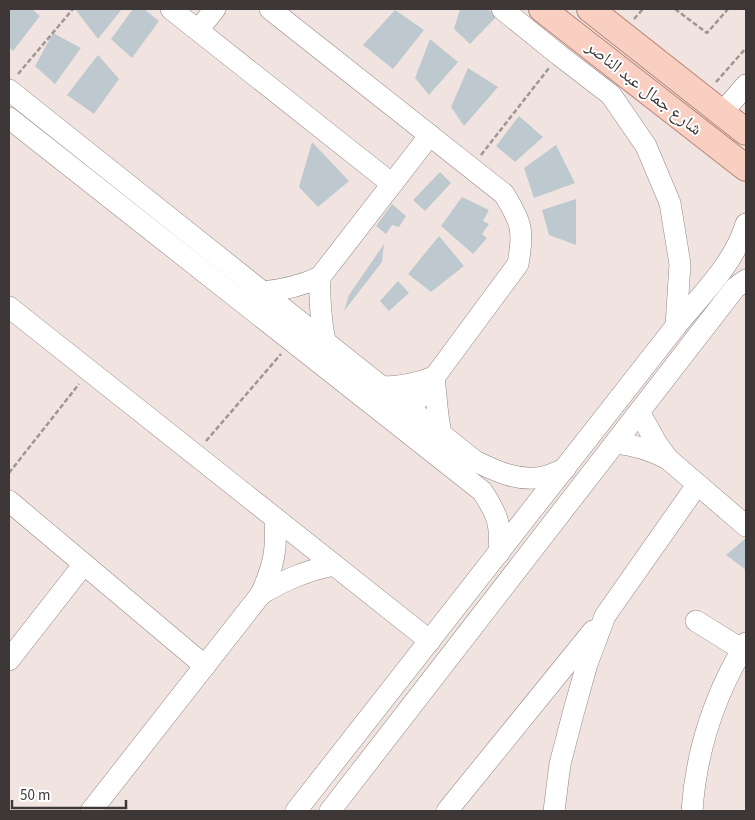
<svg xmlns="http://www.w3.org/2000/svg" width="755" height="820" viewBox="0 0 755 820" font-family="'Source Sans 3','Noto Naskh Arabic',sans-serif">
<style>
.building{fill:#bec9cf}
.lines{fill:none;stroke-linecap:round;stroke-linejoin:round}
.minor-casing{stroke:#928783;stroke-width:22}
.major-casing{stroke:#b58577;stroke-width:28}
.path{stroke:#9f9693;stroke-width:2.5;stroke-dasharray:5 2.5;stroke-linecap:butt}
.minor{stroke:#fff;stroke-width:21}
.major{stroke:#f9cfc2;stroke-width:26}
.labels{text-anchor:middle;dominant-baseline:central;stroke-width:4;stroke-linejoin:round;paint-order:stroke}
.street-label{font-size:18px;fill:#3d3837;stroke:#fff}
</style>
<rect width="100%" height="100%" fill="#f1e4e0"/>
<!-- building -->
<g class="building">
<path d="M9,9H32L40,16L13,51L9,47Z"/>
<path d="M75,9H122L98,39Z"/>
<path d="M133,9H144L159,21L132,58L111,39Z"/>
<path d="M460,9H487L497,16L470,44L454,29Z"/>
<path d="M395,10L424,30L393,69L363,45Z"/>
<path d="M53,33L81,48L55,84L35,66Z"/>
<path d="M430,39L458,62L429,95L415,78Z"/>
<path d="M98,55L119,79L94,114L67,95Z"/>
<path d="M468,68L498,87L464,126L451,107Z"/>
<path d="M519,116L543,137L515,162L496,146Z"/>
<path d="M312,142L349,181L318,207L299,187Z"/>
<path d="M556,145L575,183L534,198L524,168Z"/>
<path d="M440,172L451,183L425,211L413,200Z"/>
<path d="M462,197L489,210L483,221L489,224L482,234L487,238L473,254L441,226Z"/>
<path d="M576,199V245L549,235L542,210Z"/>
<path d="M392,204L406,216L399,227L392,225L386,234L376,226Z"/>
<path d="M439,236L464,266L431,292L408,274Z"/>
<path d="M384,244L382,262L344,311L349,295Z"/>
<path d="M398,281L409,293L389,311L380,301Z"/>
<path d="M746,538V570L726,555Z"/>
</g>
<g class="lines">
<defs>
<g id="minor">
<path d="M171,9L392,184"/>
<path d="M270,9L504,194C522,223 524,231 518,264L402,421"/>
<path d="M502,9L559,55L611,95L646,146L670,203L680,264L676,326"/>
<path d="M198,30L215,9"/>
<path d="M9,90L475,461C496,471 518,482 543,477C550,476 558,471 565,469"/>
<path d="M722,113L746,85"/>
<path d="M9,118L482,491C498,515 501,524 499,553"/>
<path d="M320,277C319,300 321,320 325,342"/>
<path d="M262,292C283,290 301,286 320,277L430,135"/>
<path d="M9,307L430,641"/>
<path d="M381,387C400,387 416,384 434,377L438,416L441,435"/>
<path d="M639,412L657,444L668,459L746,526"/>
<path d="M616,443C635,445 651,450 668,459"/>
<path d="M9,501L205,666"/>
<path d="M261,594C286,579 306,571 334,565"/>
<path d="M696,621L746,652"/>
<path d="M9,660L84,564"/>
<path d="M91,811L261,594C274,565 277,550 275,518"/>
<path d="M296,811L676,326C702,294 734,264 746,224"/>
<path d="M330,811L735,288L746,280"/>
<path d="M447,811L593,631"/>
<path d="M554,811L560,764L573,714L587,664L605,616L697,485"/>
<path d="M692,811C696,752 715,694 746,643"/>
</g>
<g id="major">
<path d="M542,9L746,168"/>
<path d="M590,9L746,132"/>
</g>
</defs>
<!-- minor casing -->
<use href="#minor" class="minor-casing"/>
<!-- major casing -->
<use href="#major" class="major-casing"/>
<!-- path -->
<g class="path">
<path d="M675,9L707,33L728,9"/>
<path d="M634,19L643,9"/>
<path d="M18,74L73,9"/>
<path d="M716,82L746,48"/>
<path d="M481,155L549,68"/>
<path d="M206,441L281,354"/>
<path d="M9,473L79,384"/>
</g>
<!-- minor -->
<use href="#minor" class="minor"/>
<!-- major -->
<use href="#major" class="major"/>
</g>
<g class="labels">
<!-- street labels -->
<g class="street-label">
<text transform="translate(644 88) rotate(38)">شارع جمال عبد الناصر</text>
</g>
</g>
<!-- border -->
<rect width="755" height="820" fill="none" stroke="#3d3837" stroke-width="20"/>
<!-- scale -->
<path d="M12 800v8h114v-8" fill="none" stroke="#3d3837" stroke-width="2.5"/>
<text x="20" y="800" font-size="15" fill="#3d3837" stroke="#ffffff" stroke-width="4" paint-order="stroke">50 m</text>
</svg>
